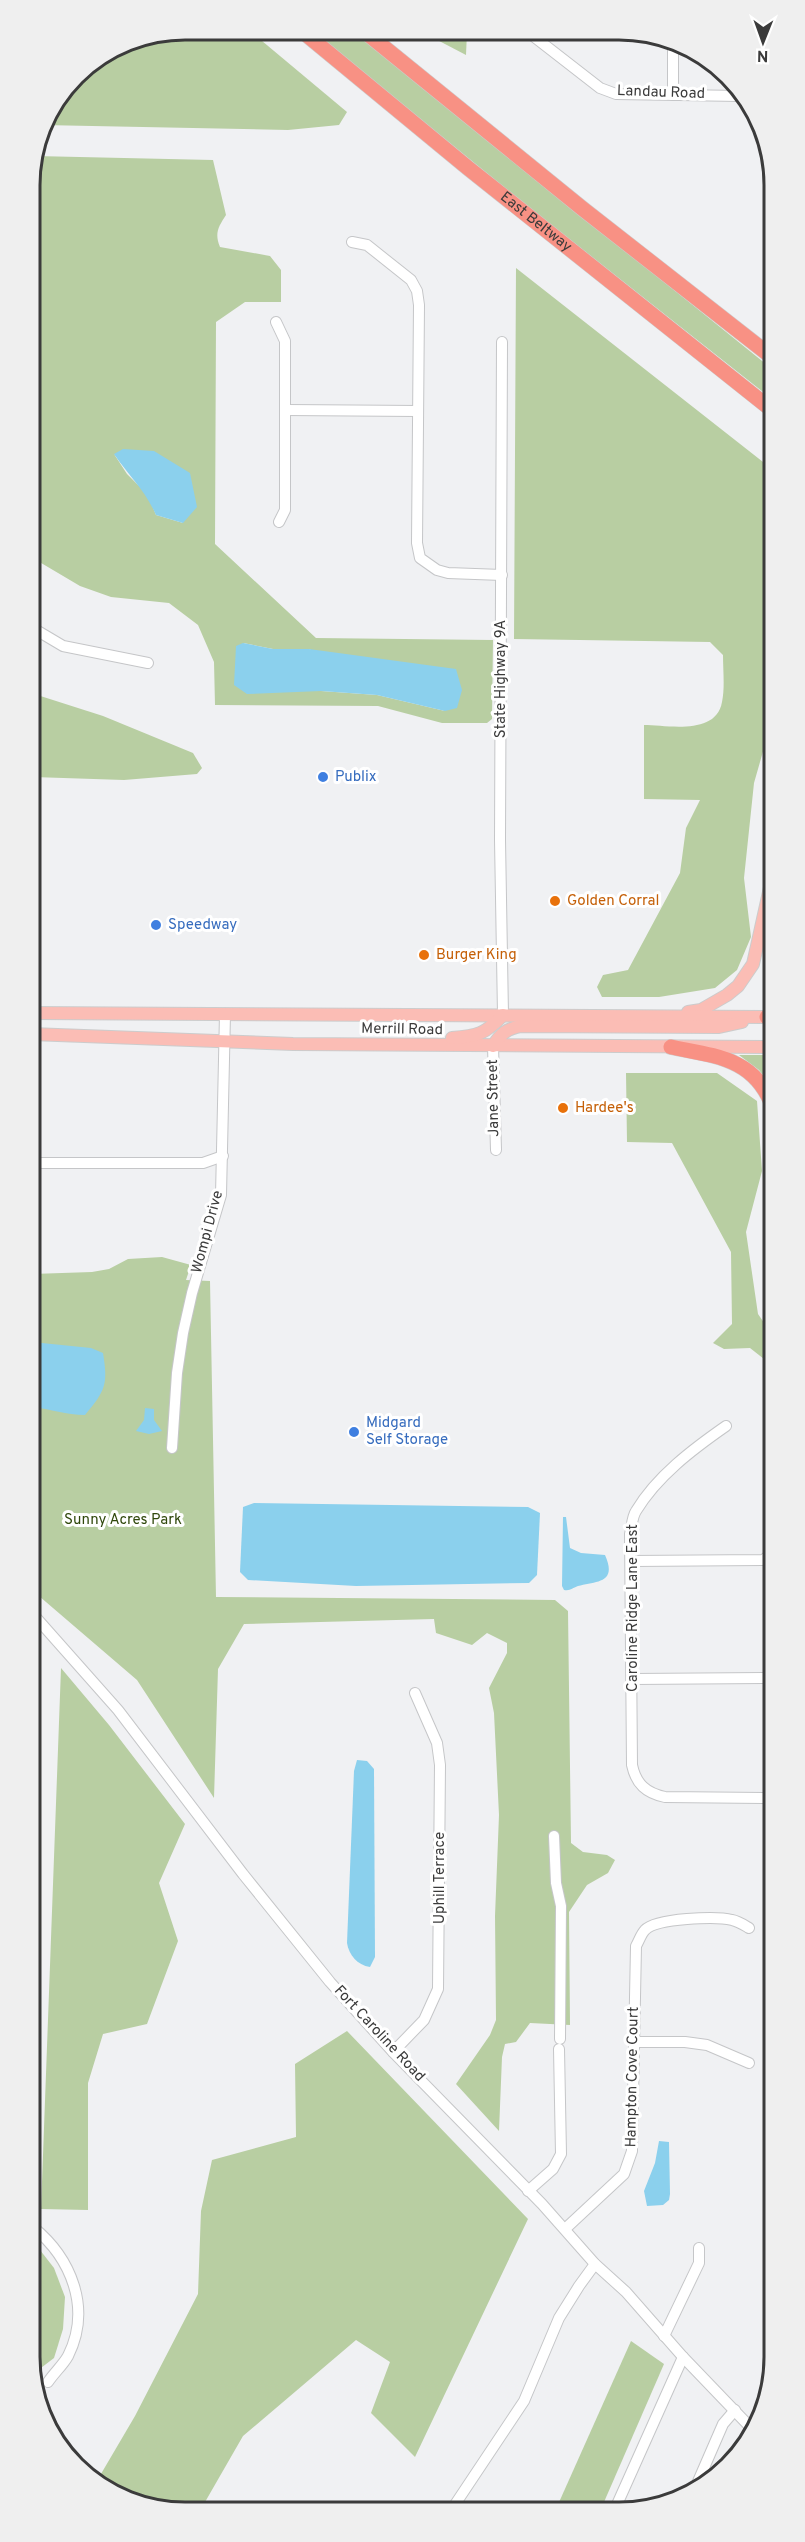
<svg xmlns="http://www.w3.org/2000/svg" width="805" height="2542" viewBox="0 0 805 2542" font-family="Overpass,sans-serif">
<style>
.green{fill:#b8cea2;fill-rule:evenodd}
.water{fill:#8bd0ed}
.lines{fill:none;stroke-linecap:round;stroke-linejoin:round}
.minor-casing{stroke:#c5c6c8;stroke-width:12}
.major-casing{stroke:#ccc;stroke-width:14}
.highway-casing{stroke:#ccc;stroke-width:16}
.minor{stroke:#fff;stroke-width:10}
.major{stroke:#fbbdb5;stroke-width:12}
.highway{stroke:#f89184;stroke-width:15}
.shop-dot{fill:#3f7fe0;stroke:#fff;stroke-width:2}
.food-dot{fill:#e8710a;stroke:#fff;stroke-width:2}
.labels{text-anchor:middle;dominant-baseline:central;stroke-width:6;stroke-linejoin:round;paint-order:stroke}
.street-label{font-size:15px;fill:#3b3b3b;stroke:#fff}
.shop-label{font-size:15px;fill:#366cbe;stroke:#fff;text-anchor:start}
.food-label{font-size:15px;fill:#c56008;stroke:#fff;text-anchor:start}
.park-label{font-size:15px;fill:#30480c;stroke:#fff}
.rim{fill:none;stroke:#3b3b3b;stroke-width:3}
</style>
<rect width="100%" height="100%" fill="#f0f1f3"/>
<!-- green -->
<g class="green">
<path d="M185,30H249L347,112L339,125L288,130L42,125L76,75L126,42Z"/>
<path d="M312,31H353L772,369V399L516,197Z"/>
<path d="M422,32H467L466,55Z"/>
<path d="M35,156L213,160L226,215C219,226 214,233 220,247L270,256L281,270V302H245L216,322L215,544L316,638L493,640L492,719L487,723H442L378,706L215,705L214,662L198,625L169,603L111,597L80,586L31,557L30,175ZM114,454L183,523L156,515L148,495L127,474ZM243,643L273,649H309L445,711L377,695L321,691Z"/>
<path d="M516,268L772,469L773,670L764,748L754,783L744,878L751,937L737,970L715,988L659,997H602L597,987L603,975L628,970L680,873L686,828L700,800L644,799V725C667,725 716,736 722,702C725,688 723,670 723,655L710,642L514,639Z"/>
<path d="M31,693L103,716L193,753L202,768L197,774L124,780L33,777L31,775Z"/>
<path d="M739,1055H773V1088L759,1070Z"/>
<path d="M626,1073H717L757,1101L762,1171L746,1232L758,1314L773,1336L774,1367L750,1348L724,1349L713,1343L732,1324L731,1252L672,1143L627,1142Z"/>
<path d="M162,1257L191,1265L186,1280L210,1281L216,1597L555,1600L568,1611L571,1843L583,1852L607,1855L615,1860L608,1873L587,1885L569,1912L570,2025L530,2023L516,2042L505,2044L502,2057L499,2131L456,2084L490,2035L496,2020L495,1916L499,1815L494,1713L489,1688L507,1653V1643L487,1633L472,1645L436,1633L434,1619L244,1624L218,1669L214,1798L137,1680L32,1590V1274L92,1272L109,1269L128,1259Z"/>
<path d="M61,1668L109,1725L185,1824L159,1883L178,1941L147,2024L103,2034L88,2083V2210L41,2209Z"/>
<path d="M347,2031L528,2219L415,2457L371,2413L390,2362L356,2340L243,2436L201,2509H155L98,2479L135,2416L198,2294L201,2211L212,2160L296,2137L295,2064Z"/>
<path d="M33,2241L54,2268L65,2297L63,2329L54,2358L33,2374Z"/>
<path d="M631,2341L664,2364L601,2509H556Z"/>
</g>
<!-- water -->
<g class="water">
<path d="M123,449L154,451L190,473L197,507L183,523L156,515C145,490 129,476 114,454Z"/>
<path d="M243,643L273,649H309L456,669L462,690L457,708L445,711L377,695L321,691L247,694L234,685L236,646Z"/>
<path d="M32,1342L91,1348L103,1353C108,1384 106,1390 85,1415C66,1415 51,1409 32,1407Z"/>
<path d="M145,1408L154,1409V1420L162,1431L149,1434L136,1431L144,1420Z"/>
<path d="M254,1503L528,1507L540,1513L537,1575L529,1583L356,1586L248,1580L240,1572L243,1507Z"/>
<path d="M563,1517H566L570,1548L581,1553L605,1555C618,1584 595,1581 578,1586C572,1588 571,1591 564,1590L562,1586Z"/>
<path d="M357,1760L367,1761L374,1769L375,1957L370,1967C357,1965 349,1955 347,1943L354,1771Z"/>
<path d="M659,2141L669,2142L670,2194L669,2200L663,2205L647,2206L644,2191L655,2163Z"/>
</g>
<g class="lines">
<defs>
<g id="minor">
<path d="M528,32L600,88L616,94L740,96"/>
<path d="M673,95V45"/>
<path d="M352,242L367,245L411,280L417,291L419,305L417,543L420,558L437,570L448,573L502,575"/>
<path d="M276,322L285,341V510L279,522"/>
<path d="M502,342L500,840L503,1015"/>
<path d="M286,410L418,411"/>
<path d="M31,627L63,646L148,663"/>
<path d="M493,1046L496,1150"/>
<path d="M31,1163H203L223,1156"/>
<path d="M726,1426C693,1449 657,1476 636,1511C632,1517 632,1526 630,1534L632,1765C636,1784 646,1793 665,1797L774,1798"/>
<path d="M172,1448L177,1373L183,1333L192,1293L221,1195L225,1014"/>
<path d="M632,1561L763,1560L774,1552"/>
<path d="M32,1613L118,1710L243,1874L330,1982L393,2052L542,2204L595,2264L626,2292L683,2357L754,2431"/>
<path d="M633,1679L774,1678"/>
<path d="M554,1836L556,1883L561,1906L560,2039"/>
<path d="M634,2042H685L707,2045L749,2063"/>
<path d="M393,2052L424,2020L438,1989L440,1765L437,1743L415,1693"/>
<path d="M528,2191L553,2169L561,2154L559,2049"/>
<path d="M33,2227C71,2258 92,2308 68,2356C63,2365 54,2373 48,2382"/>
<path d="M565,2229L624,2174L632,2151L636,1946C639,1941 641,1934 645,1930C656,1918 717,1916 732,1920C738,1921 744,1925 749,1928"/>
<path d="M664,2336L699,2263V2248"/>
<path d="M693,2493L723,2424L735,2410"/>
<path d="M452,2509L524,2401L559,2318L579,2286L595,2264"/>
<path d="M615,2509L683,2357"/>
</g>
<g id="major">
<path d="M688,1012L701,1010L727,995L738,986L753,964L773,874"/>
<path d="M31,1013L773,1017"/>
<path d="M31,1034L293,1044L773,1047"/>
<path d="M452,1038C478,1036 485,1034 503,1015"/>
<path d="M493,1046C501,1033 507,1029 521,1026L719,1027L742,1022"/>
</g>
<g id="highway">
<path id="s1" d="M302,31L468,168L772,410"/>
<path d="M364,31L583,209L772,357"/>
<path d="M767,1017L773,1018"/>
<path d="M671,1047C715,1056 755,1058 773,1107"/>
</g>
</defs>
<!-- minor casing -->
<use href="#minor" class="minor-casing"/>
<!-- major casing -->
<use href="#major" class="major-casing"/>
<!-- highway casing -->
<use href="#highway" class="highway-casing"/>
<!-- minor -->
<use href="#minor" class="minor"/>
<!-- major -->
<use href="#major" class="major"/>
<!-- highway -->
<use href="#highway" class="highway"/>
</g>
<!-- markers -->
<g class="shop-dot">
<circle cx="323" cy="777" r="6"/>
<circle cx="156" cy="925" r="6"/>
<circle cx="354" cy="1432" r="6"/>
</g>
<g class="food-dot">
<circle cx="555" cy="901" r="6"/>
<circle cx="424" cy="955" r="6"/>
<circle cx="563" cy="1108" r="6"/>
</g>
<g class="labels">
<!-- street labels -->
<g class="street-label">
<text transform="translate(661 93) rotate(2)">Landau Road</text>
<text stroke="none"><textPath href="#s1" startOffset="302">East Beltway</textPath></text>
<text transform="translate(501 679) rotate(-90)">State Highway 9A</text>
<text transform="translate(402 1030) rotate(1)">Merrill Road</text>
<text transform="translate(494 1098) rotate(-91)">Jane Street</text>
<text transform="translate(208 1232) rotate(-75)">Wompi Drive</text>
<text transform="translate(633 1608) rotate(-90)">Caroline Ridge Lane East</text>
<text transform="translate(440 1878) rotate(-90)">Uphill Terrace</text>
<text transform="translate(379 2034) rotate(47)">Fort Caroline Road</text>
<text transform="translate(633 2077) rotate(-89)">Hampton Cove Court</text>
</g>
<!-- shop labels -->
<g class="shop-label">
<text x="335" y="777">Publix</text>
<text x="168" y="925">Speedway</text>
<text x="366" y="1423">Midgard<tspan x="366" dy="17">Self Storage</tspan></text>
</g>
<!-- food labels -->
<g class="food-label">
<text x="567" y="901">Golden Corral</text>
<text x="436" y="955">Burger King</text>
<text x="575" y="1108">Hardee's</text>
</g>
<!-- park labels -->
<g class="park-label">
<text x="123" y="1520">Sunny Acres Park</text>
</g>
</g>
<!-- crop -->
<path d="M0 0H805V2542H0ZM185 40H619A145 145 0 0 1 764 185V2357A145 145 0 0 1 619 2502H185A145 145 0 0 1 40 2357V185A145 145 0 0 1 185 40Z" fill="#efefef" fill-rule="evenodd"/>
<path class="rim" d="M185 40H619A145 145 0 0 1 764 185V2357A145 145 0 0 1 619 2502H185A145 145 0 0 1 40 2357V185A145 145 0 0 1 185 40Z"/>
<!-- north arrow -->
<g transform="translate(763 42) rotate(181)" stroke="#ffffff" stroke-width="4.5" paint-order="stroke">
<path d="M0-4.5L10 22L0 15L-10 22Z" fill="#3b3b3b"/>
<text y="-9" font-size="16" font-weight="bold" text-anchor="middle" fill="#3b3b3b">N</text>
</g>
</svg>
